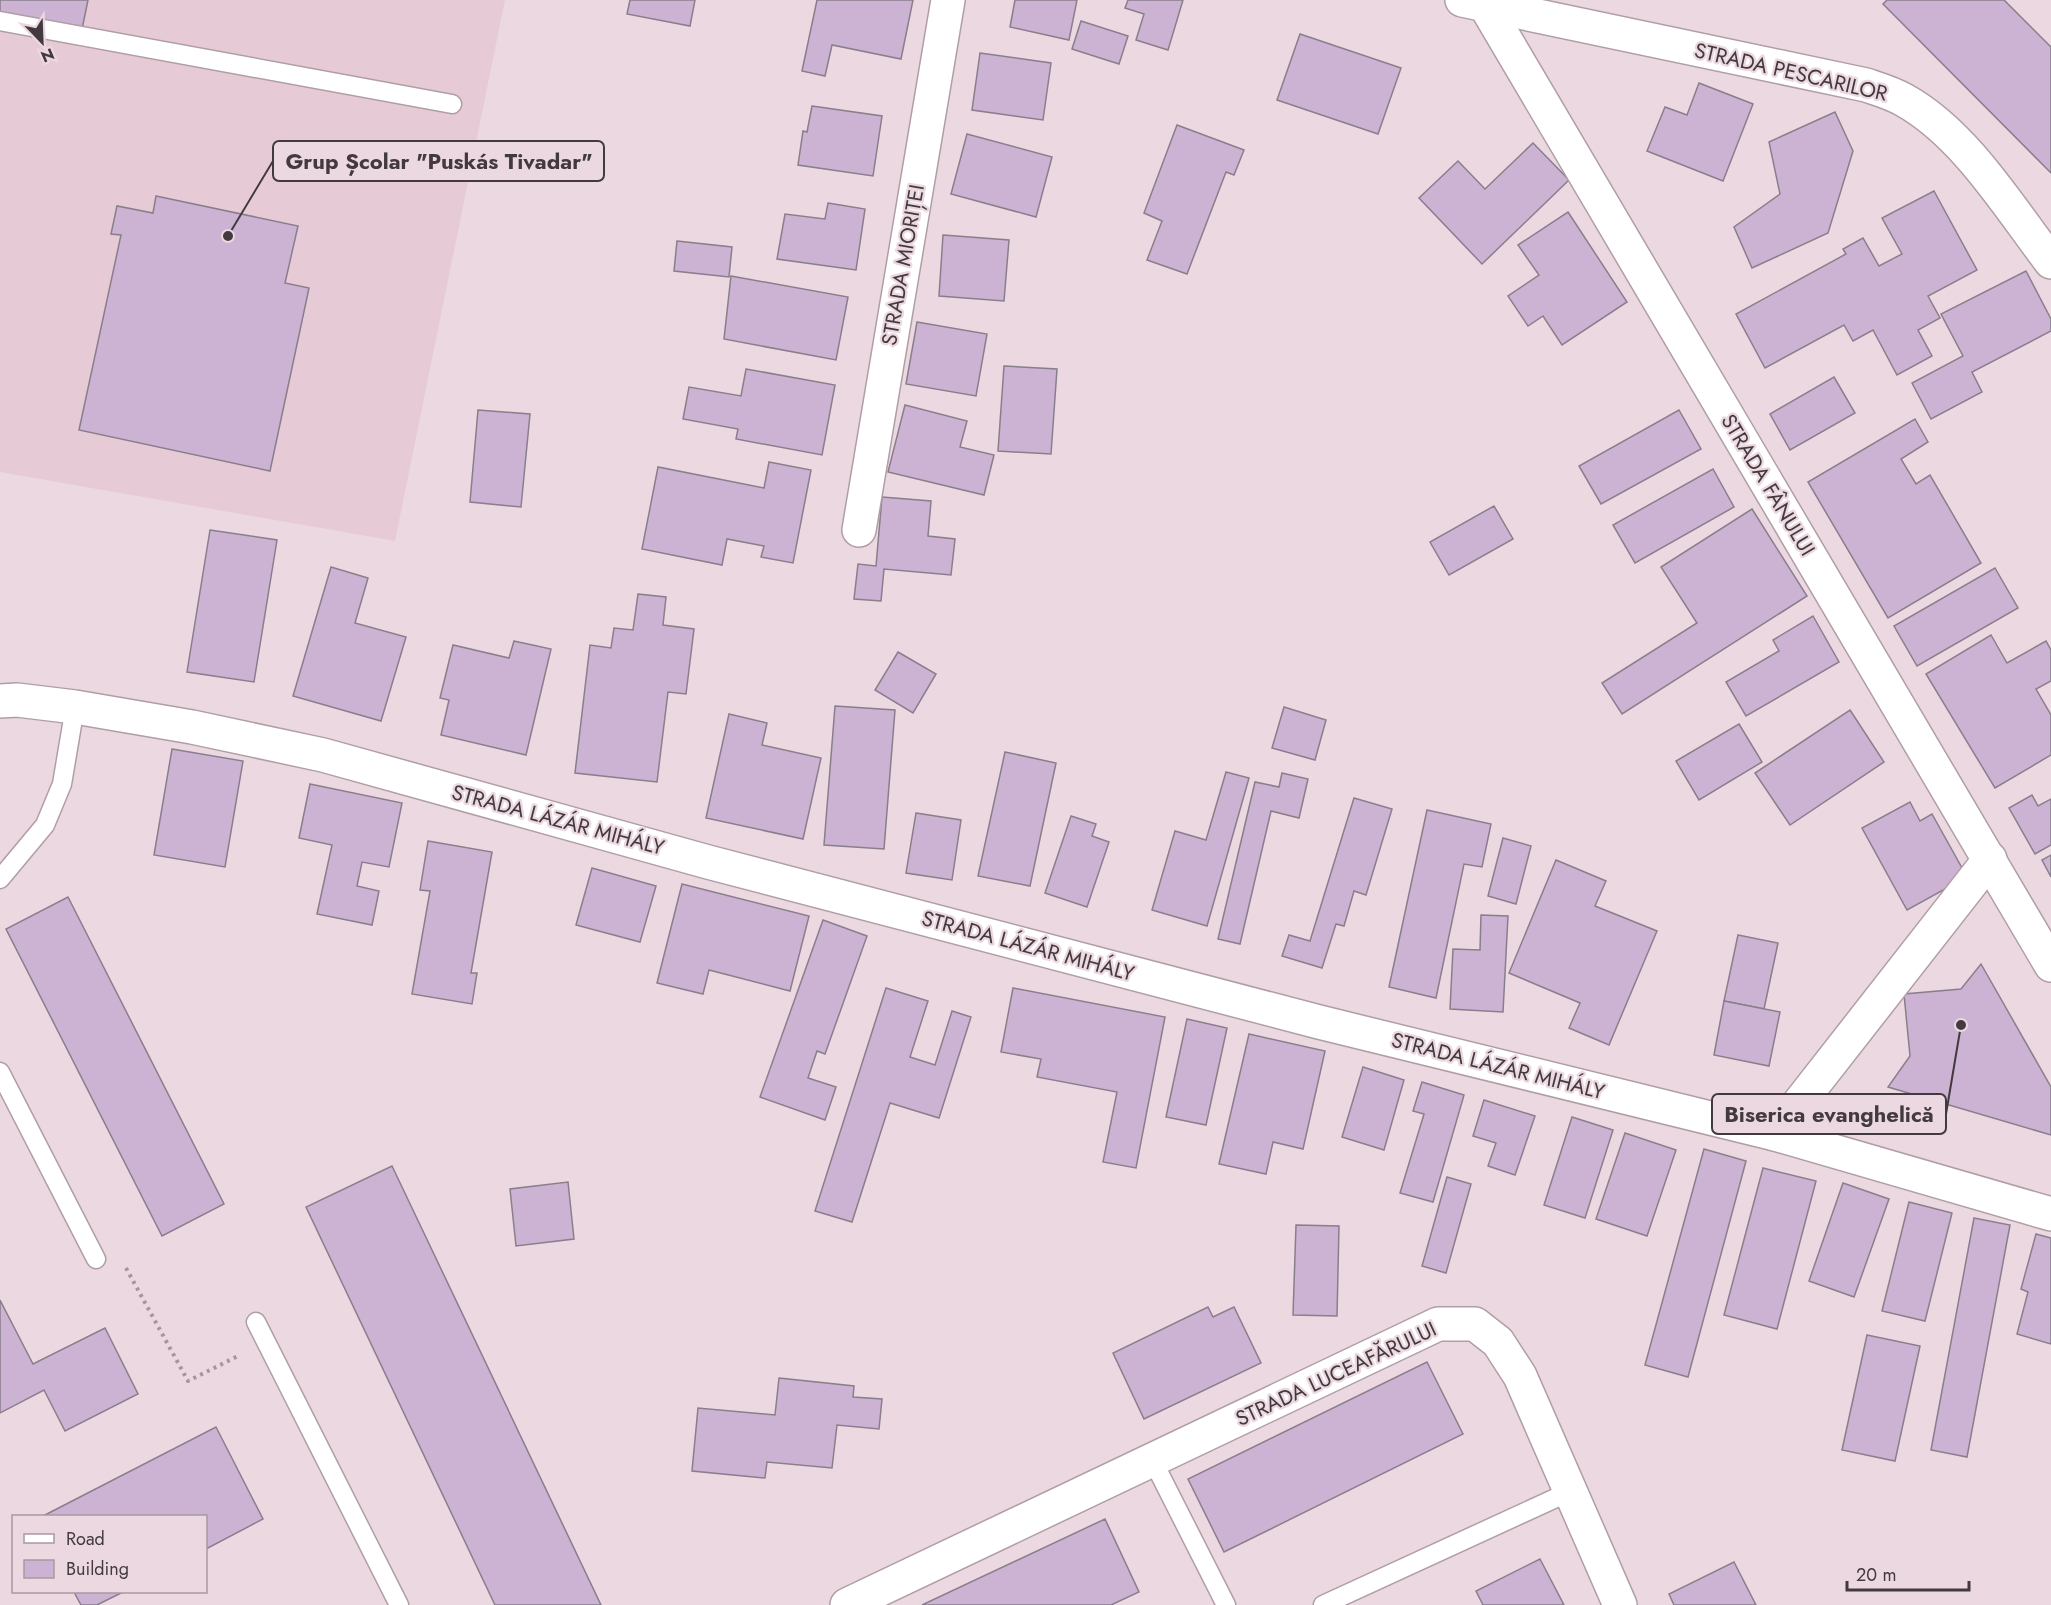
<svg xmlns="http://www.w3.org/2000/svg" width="2051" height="1605" viewBox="0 0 2051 1605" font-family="Jost,sans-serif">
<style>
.built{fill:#e6cbd7}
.building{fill:#ccb3d3;stroke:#897e8c;stroke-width:1.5}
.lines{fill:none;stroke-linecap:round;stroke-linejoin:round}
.service-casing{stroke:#b09ea6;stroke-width:21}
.minor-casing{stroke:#b09ea6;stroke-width:36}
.path{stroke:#a5969d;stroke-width:4;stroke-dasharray:3 4.5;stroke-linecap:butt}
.service{stroke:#fff;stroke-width:18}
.minor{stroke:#fff;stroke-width:33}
.labels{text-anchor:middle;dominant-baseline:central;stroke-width:4.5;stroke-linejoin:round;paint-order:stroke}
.street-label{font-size:21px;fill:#423a3e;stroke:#ecd8e0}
.leader{fill:none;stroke:#423a3e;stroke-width:2}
.callout-dot{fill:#423a3e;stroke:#ecd8e0;stroke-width:2}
.callout{fill:#ecd8e0;stroke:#423a3e;stroke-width:2}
.callout-label{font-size:22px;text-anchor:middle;font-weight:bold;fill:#423a3e}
</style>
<rect width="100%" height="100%" fill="#ecd8e0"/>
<!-- built -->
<path class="built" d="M0,0H505L395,541L0,472Z"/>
<!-- building -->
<g class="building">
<path d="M0,0H88L81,34L0,18Z"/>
<path d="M630,0H695L690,26L627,14Z"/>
<path d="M817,0H913L901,59L832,45L825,76L802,71Z"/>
<path d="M1015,0H1077L1069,40L1010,27Z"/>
<path d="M1128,0H1183L1168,50L1136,40L1144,14L1125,8Z"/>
<path d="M1887,0H2004L2051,47V173L1883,4Z"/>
<path d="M1081,21L1128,36L1119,64L1072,49Z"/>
<path d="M1300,34L1401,68L1378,134L1277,100Z"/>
<path d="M980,53L1051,63L1043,120L972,110Z"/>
<path d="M1699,83L1753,104L1723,181L1647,151L1665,107L1687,115Z"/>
<path d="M812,106L882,116L873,176L798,165L803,131L807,132Z"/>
<path d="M1835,112L1853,151L1828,233L1752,268L1734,227L1780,194L1769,142Z"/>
<path d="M1177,125L1244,150L1234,175L1226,172L1187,274L1147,260L1162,221L1144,213Z"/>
<path d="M967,134L1052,157L1036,217L951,194Z"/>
<path d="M1533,143L1569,180L1482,264L1419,198L1458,161L1485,189Z"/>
<path d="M1934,191L1977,270L1928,296L1940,318L1918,330L1932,356L1897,375L1873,330L1853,341L1844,325L1765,368L1736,314L1846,254L1843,249L1863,238L1879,266L1902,254L1882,218Z"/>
<path d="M156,196L298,226L285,283L309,288L270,471L79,430L121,235L111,234L117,206L153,213Z"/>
<path d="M828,203L865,209L856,270L777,259L785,214L825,219Z"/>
<path d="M1568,212L1627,302L1562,345L1543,316L1528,326L1508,296L1539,275L1518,245Z"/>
<path d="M943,235L1009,240L1004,301L939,296Z"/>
<path d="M677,241L732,247L729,277L674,271Z"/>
<path d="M2026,271L2051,319V331L1972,372L1982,392L1931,419L1912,383L1963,356L1941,314Z"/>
<path d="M731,276L848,297L836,360L724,339Z"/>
<path d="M917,322L987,334L976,396L906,384Z"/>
<path d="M1004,366L1057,369L1051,454L998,451Z"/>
<path d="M746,369L835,385L822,455L736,439L738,429L683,419L689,387L741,396Z"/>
<path d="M1834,377L1855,413L1790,450L1770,414Z"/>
<path d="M905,405L967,421L960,447L994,455L984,495L888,472Z"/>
<path d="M478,410L530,414L521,507L470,502Z"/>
<path d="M1679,410L1701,449L1601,504L1579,466Z"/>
<path d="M1915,419L1928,442L1901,459L1916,484L1930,475L1981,563L1888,618L1808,482Z"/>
<path d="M769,462L811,470L793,563L761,557L764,546L727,539L722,565L642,549L658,467L764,488Z"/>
<path d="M1713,469L1734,507L1635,563L1613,525Z"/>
<path d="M882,497L931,501L928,536L955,539L951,575L884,569L881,601L854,599L858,564L876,566Z"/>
<path d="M1494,506L1513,539L1449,575L1430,542Z"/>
<path d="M1752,509L1807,596L1622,714L1602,683L1697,623L1661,567Z"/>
<path d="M210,530L277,540L254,682L187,672Z"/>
<path d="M331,567L368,578L355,623L406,637L381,721L293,696Z"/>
<path d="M1995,568L2018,608L1917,666L1894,626Z"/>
<path d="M638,594L666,597L663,625L694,629L686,694L668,692L657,782L575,773L590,645L611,648L614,628L633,630Z"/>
<path d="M1813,616L1839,662L1746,716L1726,682L1779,651L1773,640Z"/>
<path d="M1991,635L2007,663L2046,641L2051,650V681L2036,689L2051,715V755L1995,788L1926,674Z"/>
<path d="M514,641L551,649L526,755L441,735L449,700L440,698L453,645L509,658Z"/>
<path d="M898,652L936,674L913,713L875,690Z"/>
<path d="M835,706L895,710L884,849L824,845Z"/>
<path d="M1284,707L1326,720L1315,760L1272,748Z"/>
<path d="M1850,710L1884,762L1790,825L1755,773Z"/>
<path d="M729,714L767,723L762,745L821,758L803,839L706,818Z"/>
<path d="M1739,724L1762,762L1699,800L1676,761Z"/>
<path d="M172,749L243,761L225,867L154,855Z"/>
<path d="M1005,752L1056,763L1030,886L978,876Z"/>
<path d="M1226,772L1249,778L1207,926L1152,910L1175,831L1206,840Z"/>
<path d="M1282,773L1308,779L1299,818L1271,811L1240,944L1218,939L1255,782L1279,787Z"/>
<path d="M310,784L402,803L389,867L362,862L357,886L379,891L372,925L317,914L332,845L299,838Z"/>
<path d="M2032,795L2038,806L2051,799V845L2035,854L2009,808Z"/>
<path d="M1354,798L1392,809L1366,895L1354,891L1344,926L1336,924L1322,968L1282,956L1289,935L1310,941Z"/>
<path d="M1910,802L1920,821L1932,814L1967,877L1907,910L1862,828Z"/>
<path d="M1427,810L1491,824L1482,867L1464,864L1436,998L1389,987Z"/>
<path d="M916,813L961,820L952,880L906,873Z"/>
<path d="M1071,816L1096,824L1092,836L1109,842L1087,907L1045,893Z"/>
<path d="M1503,838L1531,846L1516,904L1488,896Z"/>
<path d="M428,841L492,852L471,973H477L472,1004L412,994L430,891L420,890Z"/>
<path d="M2051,855V877L2042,860Z"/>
<path d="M1556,860L1606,881L1595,906L1657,931L1609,1045L1569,1028L1580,1003L1509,973Z"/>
<path d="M592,868L656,886L640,942L576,925Z"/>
<path d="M682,884L809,916L790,991L709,970L703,994L657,983Z"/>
<path d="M68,897L224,1204L162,1236L6,929Z"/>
<path d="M1481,915L1508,916L1503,1012L1450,1009L1453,949L1480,950Z"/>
<path d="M823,920L867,936L825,1054L817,1051L808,1078L836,1087L825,1120L760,1097Z"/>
<path d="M1738,935L1778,943L1764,1009L1724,1001Z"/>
<path d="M1981,964L2051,1087V1135L1888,1087L1910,1056L1904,994L1961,989Z"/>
<path d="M886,988L928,1001L910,1057L935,1065L952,1011L971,1017L939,1118L890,1103L852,1222L815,1211Z"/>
<path d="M1013,988L1165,1017L1136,1168L1103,1162L1117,1092L1037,1077L1041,1059L1001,1052Z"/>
<path d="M1724,1001L1780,1012L1769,1066L1714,1055Z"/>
<path d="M1187,1019L1227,1028L1206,1125L1166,1117Z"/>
<path d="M1249,1034L1325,1051L1303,1149L1273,1142L1266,1174L1219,1164Z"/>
<path d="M1363,1067L1404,1080L1384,1150L1342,1137Z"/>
<path d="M1422,1082L1464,1095L1433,1202L1400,1193L1424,1114L1413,1111Z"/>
<path d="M1484,1100L1535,1116L1515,1175L1488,1166L1496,1143L1473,1136Z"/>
<path d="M1572,1117L1613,1130L1585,1218L1544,1205Z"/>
<path d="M1625,1133L1676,1150L1647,1236L1596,1219Z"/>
<path d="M1704,1149L1746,1161L1688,1377L1645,1365Z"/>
<path d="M392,1166L601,1605H495L306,1207Z"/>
<path d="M1763,1168L1816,1181L1777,1329L1724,1315Z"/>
<path d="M1447,1177L1471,1184L1446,1273L1422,1266Z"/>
<path d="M568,1182L574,1239L516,1246L510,1189Z"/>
<path d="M1843,1183L1889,1199L1854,1297L1809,1281Z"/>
<path d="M1909,1202L1952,1213L1925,1321L1882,1311Z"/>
<path d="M1974,1218L2010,1225L1967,1457L1931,1450Z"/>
<path d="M1296,1225L1339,1226L1337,1316L1293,1315Z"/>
<path d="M2036,1234L2051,1238V1344L2017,1334L2028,1292L2021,1289Z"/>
<path d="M0,1300L33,1364L105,1328L138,1394L65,1431L44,1390L0,1413Z"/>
<path d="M1208,1307L1213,1317L1234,1307L1261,1363L1144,1419L1113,1353Z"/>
<path d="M1867,1335L1920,1346L1895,1461L1842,1450Z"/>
<path d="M1427,1362L1463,1434L1224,1552L1188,1479Z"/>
<path d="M779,1378L854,1386L853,1397L882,1399L879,1429L837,1425L832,1468L767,1462L765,1478L692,1471L698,1408L775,1415Z"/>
<path d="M216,1427L263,1519L206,1549V1516H43Z"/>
<path d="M1105,1519L1139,1592L1111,1605H922Z"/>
<path d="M1540,1559L1564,1605H1483L1476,1591Z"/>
<path d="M1734,1562L1756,1605H1674L1669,1594Z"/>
<path d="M74,1592H123L97,1605H81Z"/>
</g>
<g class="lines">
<defs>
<g id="service">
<path d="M0,21L452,104"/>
<path d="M0,879L45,825L62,784L75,707"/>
<path d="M0,1072L96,1259"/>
<path d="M256,1322L399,1605"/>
<path d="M1152,1459L1226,1605"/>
<path d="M1323,1605L1571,1491"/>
</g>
<g id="minor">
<path d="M1462,0L1866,85C1878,89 1892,93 1904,100C1965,134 2009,207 2051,262"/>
<path d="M1485,5L2051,965"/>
<path d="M859,530L948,0"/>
<path d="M0,701L17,700L75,707L192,727L323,755L708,862L1319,1022L1775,1134L2051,1214"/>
<path d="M1775,1134L1990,859"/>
<path d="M847,1605L1438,1324H1475L1498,1342L1520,1376L1620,1605"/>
</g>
</defs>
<!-- service casing -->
<use href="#service" class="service-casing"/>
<!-- minor casing -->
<use href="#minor" class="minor-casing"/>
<!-- path -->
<path class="path" d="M126,1268L188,1381L238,1356"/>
<!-- service -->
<use href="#service" class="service"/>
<!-- minor -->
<use href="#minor" class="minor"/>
</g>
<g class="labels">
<!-- street labels -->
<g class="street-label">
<text transform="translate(1791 72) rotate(13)">STRADA PESCARILOR</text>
<text transform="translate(903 265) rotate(-80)">STRADA MIORIȚEI</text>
<text transform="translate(1768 485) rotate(59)">STRADA FÂNULUI</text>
<text transform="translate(558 820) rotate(15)">STRADA LÁZÁR MIHÁLY</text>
<text transform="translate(1028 946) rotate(15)">STRADA LÁZÁR MIHÁLY</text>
<text transform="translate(1498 1066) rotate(14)">STRADA LÁZÁR MIHÁLY</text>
<text transform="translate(1336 1374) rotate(-25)">STRADA LUCEAFĂRULUI</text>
</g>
</g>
<!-- callouts -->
<path class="leader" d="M228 236L273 161M1961 1025L1946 1114"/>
<g class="callout-dot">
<circle cx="228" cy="236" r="6"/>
<circle cx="1961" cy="1025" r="6"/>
</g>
<g class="callout">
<rect x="273" y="141" width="331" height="40" rx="6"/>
<rect x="1712" y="1094" width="234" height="40" rx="6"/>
</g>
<g class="callout-label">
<text x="439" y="169">Grup Școlar "Puskás Tivadar"</text>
<text x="1829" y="1122">Biserica evanghelică</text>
</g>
<!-- legend -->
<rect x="12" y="1515" width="195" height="78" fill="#ecd8e0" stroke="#a8999f" stroke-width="1.5"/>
<rect x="24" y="1534" width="30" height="9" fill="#ffffff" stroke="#a8999f" stroke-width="1.5"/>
<text x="66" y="1545" font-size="18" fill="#423a3e">Road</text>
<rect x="24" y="1560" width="30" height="18" fill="#ccb3d3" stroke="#a8999f" stroke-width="1.5"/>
<text x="66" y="1575" font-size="18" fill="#423a3e">Building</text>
<!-- north arrow -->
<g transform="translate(42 42) rotate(157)" stroke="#ecd8e0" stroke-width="4.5" paint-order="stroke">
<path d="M0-4.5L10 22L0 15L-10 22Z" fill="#423a3e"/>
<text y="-9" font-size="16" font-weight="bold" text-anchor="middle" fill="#423a3e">N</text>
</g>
<!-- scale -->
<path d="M1847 1581v9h122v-9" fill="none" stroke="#423a3e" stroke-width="3"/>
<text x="1856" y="1581" font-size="18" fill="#423a3e" stroke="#ecd8e0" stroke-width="4.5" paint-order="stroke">20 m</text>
</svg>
